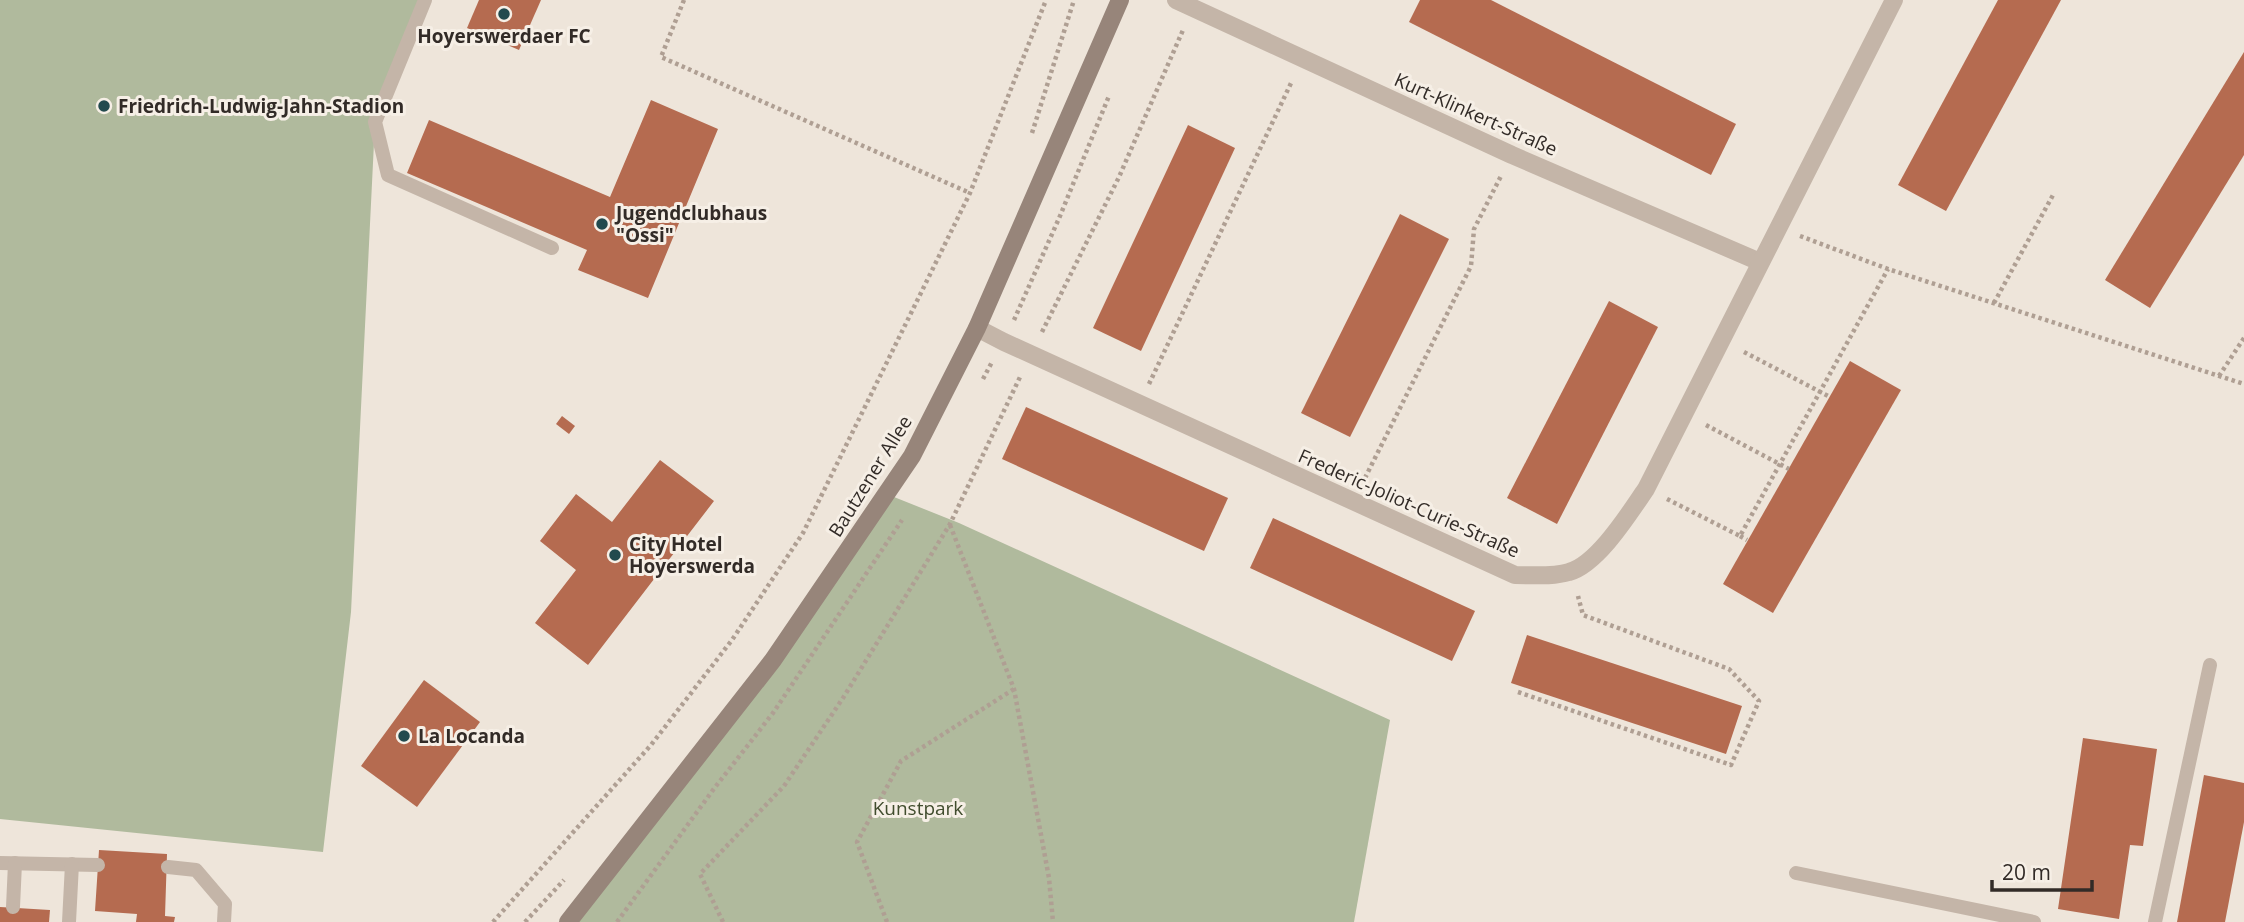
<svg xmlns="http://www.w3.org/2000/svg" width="2244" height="922" viewBox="0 0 2244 922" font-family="'Open Sans',sans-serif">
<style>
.green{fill:#b0ba9d}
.building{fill:#b56b50}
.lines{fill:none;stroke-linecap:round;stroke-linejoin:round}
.path{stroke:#af9f93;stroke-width:4.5;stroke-dasharray:3.5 3.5;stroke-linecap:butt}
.lane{stroke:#c4b5a8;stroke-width:14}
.street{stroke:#c4b5a8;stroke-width:18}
.secondary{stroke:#97857a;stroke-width:18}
.poi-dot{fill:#224a4e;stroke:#f6efe6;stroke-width:2.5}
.labels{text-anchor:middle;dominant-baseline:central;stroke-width:6;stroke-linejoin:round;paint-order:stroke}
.poi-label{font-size:19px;font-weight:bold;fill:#322b27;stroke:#f6efe6;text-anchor:start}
.street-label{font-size:19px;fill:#322b27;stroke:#f6efe6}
.park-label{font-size:19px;fill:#414d2e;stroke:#f6efe6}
</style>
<rect width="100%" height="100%" fill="#eee5da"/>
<!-- green -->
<g class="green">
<path d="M0,0H425L375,122L351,612L323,852L0,819Z"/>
<path d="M889,495L959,523L1390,720L1354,922H572Z"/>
</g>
<!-- building -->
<g class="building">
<path d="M479,0H541L519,50L467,28Z"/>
<path d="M1420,0H1491L1736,124L1711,175L1409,22Z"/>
<path d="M1998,0H2061L1946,211L1898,185Z"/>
<path d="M2244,52V155L2150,308L2105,280Z"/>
<path d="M651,100L718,129L648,298L578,270L587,250L407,173L429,120L610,197Z"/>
<path d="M1188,125L1235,148L1141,351L1093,328Z"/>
<path d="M1400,214L1449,239L1350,437L1301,413Z"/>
<path d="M1609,301L1658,327L1557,524L1507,498Z"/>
<path d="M1850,361L1901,390L1773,613L1723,584Z"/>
<path d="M1026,407L1228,498L1204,551L1002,459Z"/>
<path d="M562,416L575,426L569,434L556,424Z"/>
<path d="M660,460L714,501L588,665L535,623L576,570L540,541L576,494L612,522Z"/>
<path d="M1273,518L1475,611L1452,661L1250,568Z"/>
<path d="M1527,635L1742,706L1726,754L1511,683Z"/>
<path d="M424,680L480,722L417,807L361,766Z"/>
<path d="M2083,738L2157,749L2143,846L2130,845L2119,919L2058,909Z"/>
<path d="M2204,775L2244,783V822L2225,922H2177Z"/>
<path d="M99,850L167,854L165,916L175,917L174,922H136L137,914L95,911Z"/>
<path d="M0,907L50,910L49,922H0Z"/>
</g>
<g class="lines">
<!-- path -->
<g class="path">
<path d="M684,0L661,57L970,193"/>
<path d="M1032,133L1074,0"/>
<path d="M1800,236L1888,269L2244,384"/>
<path d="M1994,303L2053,195"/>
<path d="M1014,320L1060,216L1109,96"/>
<path d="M1042,332L1119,177L1183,30"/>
<path d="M1744,352L1830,397"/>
<path d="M2219,376L2244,338"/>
<path d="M983,379L992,362"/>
<path d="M1149,384L1292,81"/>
<path d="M1706,425L1789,469"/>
<path d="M1365,478L1471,266L1474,229L1501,176"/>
<path d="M1667,499L1740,536L1888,269"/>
<path d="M950,525L1014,689L1049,878L1053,922"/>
<path d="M1740,536L1747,540"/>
<path d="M1518,692L1731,765L1759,701L1729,669L1583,615L1578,596"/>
<path d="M493,922L651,745L732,640L803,533L970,193L1046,0"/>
<path d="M525,922L564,880"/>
<path d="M617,922L713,790L773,713L902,520"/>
<path d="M723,922L700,874L784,786L843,698L950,524L1021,375"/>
<path d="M887,922L857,842L901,761L1014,689"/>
</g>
<!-- lane -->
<g class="lane">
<path d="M425,0L375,122L388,175L552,248"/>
<path d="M0,863L98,865"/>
<path d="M168,867L196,870L225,904L224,922"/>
<path d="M1796,873L2034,922"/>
<path d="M13,907L15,863"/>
<path d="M69,922L72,864"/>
<path d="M2155,922L2210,665"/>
</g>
<!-- street -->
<g class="street">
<path d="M1176,0L1512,155L1760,262"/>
<path d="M977,328L1004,342L1515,575C1532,575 1553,577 1569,572C1598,564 1630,512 1646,489L1894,0"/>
</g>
<!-- secondary -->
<path class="secondary" d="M568,922L773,660L912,456L977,328L1120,0"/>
</g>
<!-- markers -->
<g class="poi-dot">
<circle cx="504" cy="14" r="7"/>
<circle cx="104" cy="106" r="7"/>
<circle cx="602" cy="224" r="7"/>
<circle cx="615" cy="555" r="7"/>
<circle cx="404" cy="736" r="7"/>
</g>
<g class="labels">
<!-- poi labels -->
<g class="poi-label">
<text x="504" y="36" text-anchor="middle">Hoyerswerdaer FC</text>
<text x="118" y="106">Friedrich-Ludwig-Jahn-Stadion</text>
<text x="616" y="213">Jugendclubhaus<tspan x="616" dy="22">"Ossi"</tspan></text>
<text x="629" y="544">City Hotel<tspan x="629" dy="22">Hoyerswerda</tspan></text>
<text x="418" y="736">La Locanda</text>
</g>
<!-- street labels -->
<g class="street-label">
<text transform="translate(1476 114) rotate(24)">Kurt-Klinkert-Straße</text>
<text transform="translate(870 476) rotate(-58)">Bautzener Allee</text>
<text transform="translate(1409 503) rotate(24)">Frederic-Joliot-Curie-Straße</text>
</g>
<!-- park labels -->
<g class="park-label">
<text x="918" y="808">Kunstpark</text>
</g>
</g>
<!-- scale -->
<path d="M1992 880v10h100v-10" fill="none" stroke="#322b27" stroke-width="3.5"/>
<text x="2002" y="880" font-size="21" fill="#322b27" stroke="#f6efe6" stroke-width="5" paint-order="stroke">20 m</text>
</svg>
